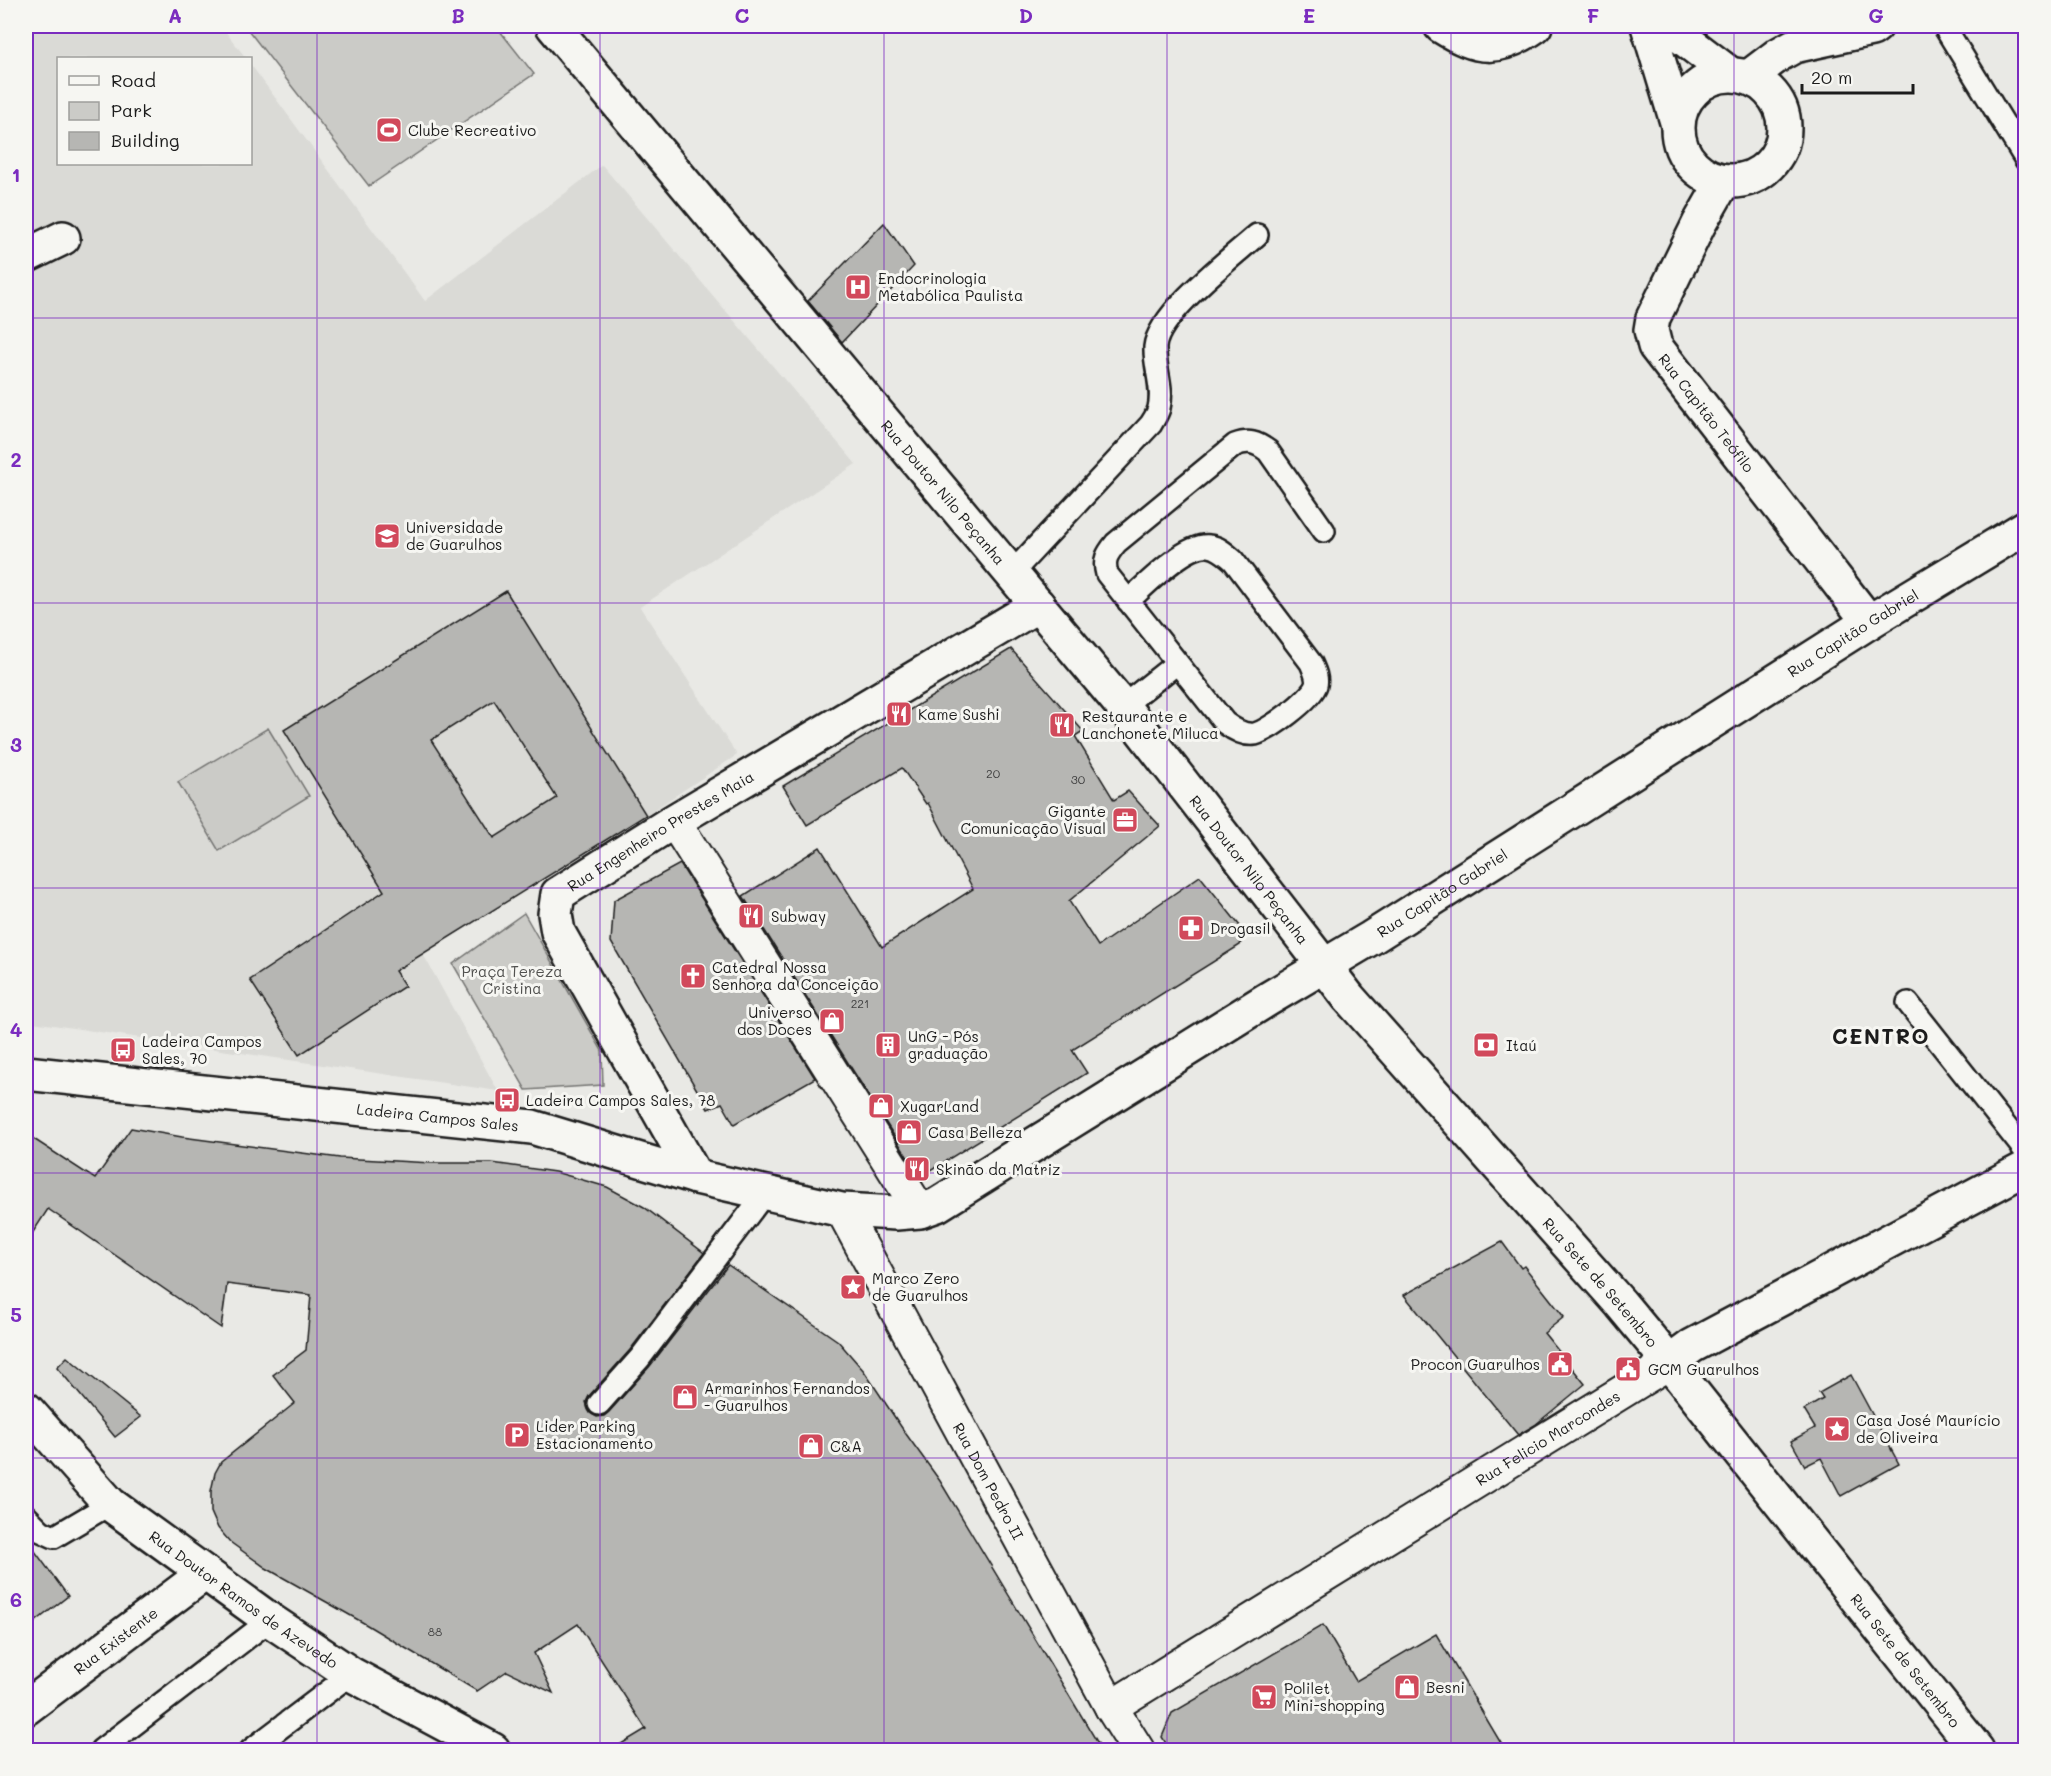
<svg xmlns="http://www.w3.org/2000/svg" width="2051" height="1776" viewBox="0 0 2051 1776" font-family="Mali,sans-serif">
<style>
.built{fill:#dadad6}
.green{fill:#cbcbc7;stroke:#747472;stroke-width:1.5}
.building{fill:#b6b6b3;stroke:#1c1c1c;stroke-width:1.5;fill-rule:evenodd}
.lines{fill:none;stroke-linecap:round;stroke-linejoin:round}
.service-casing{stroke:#1c1c1c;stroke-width:26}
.pedestrian-casing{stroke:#1c1c1c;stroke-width:36}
.minor-casing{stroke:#1c1c1c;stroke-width:38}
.tertiary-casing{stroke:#1c1c1c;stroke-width:38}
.secondary-casing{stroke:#1c1c1c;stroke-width:38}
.service{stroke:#f6f6f2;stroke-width:21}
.pedestrian{stroke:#f6f6f2;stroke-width:32}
.minor{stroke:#f6f6f2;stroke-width:33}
.tertiary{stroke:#f6f6f2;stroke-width:33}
.secondary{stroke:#f6f6f2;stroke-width:33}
.grid{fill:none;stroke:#7b2cbf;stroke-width:1.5;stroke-opacity:0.55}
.labels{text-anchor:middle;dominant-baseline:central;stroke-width:6;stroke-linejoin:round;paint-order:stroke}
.number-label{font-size:12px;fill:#424242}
.poi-label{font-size:15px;fill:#1c1c1c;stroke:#f6f6f2;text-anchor:start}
.street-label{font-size:15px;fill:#1c1c1c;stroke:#f6f6f2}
.park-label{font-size:15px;fill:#51514f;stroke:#f6f6f2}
.district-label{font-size:21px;font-weight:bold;letter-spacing:1.5px;fill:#1c1c1c;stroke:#f6f6f2}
.neatline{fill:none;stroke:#7b2cbf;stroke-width:2}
.grid-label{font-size:20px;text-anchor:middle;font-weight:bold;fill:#7b2cbf}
</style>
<rect width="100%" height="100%" fill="#e9e9e5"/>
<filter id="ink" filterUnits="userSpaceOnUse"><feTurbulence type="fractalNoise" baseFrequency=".0167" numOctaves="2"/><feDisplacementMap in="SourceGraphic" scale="12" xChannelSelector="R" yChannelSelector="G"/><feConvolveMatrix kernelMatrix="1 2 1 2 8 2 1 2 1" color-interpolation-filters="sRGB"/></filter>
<g filter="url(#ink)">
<!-- built -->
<path class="built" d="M26,26H221L246,58H58V164H250L251,65L425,301L602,165L856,464L640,607L737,755L646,815L423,954L498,1091L26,1021Z"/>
<!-- green -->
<g class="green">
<path d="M245,26H496L534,74L369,186Z"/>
<path d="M268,728L309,796L219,851L178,782Z"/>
<path d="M524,913L602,1051L603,1085L526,1090L453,964Z"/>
</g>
<!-- building -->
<g class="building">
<path d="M884,223L914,266L842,342L808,301Z"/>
<path d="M506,591L646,815L395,971L405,986L299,1055L250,980L384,891L284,730ZM494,700L557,798L494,838L431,740Z"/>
<path d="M1011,649L1083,731L1075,736L1114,800L1128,791L1160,826L1069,901L1098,946L1200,876L1244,931L1240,945L1072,1050L1087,1073L920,1177L743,896L820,847L882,947L973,889L928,803L926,804L902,768L807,825L783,786Z"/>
<path d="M680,864L815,1078L734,1124L722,1103L708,1109L611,942L614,900Z"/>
<path d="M131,1128L182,1137L340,1158L432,1163H492L555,1172L607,1187L644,1207L704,1253L630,1350L589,1396L586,1402L590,1413L597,1417L604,1416L609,1412L650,1366L728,1265L838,1341L864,1371L906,1434L940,1481L1102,1750H611L646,1729L578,1624L534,1653L553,1693L507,1671L477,1691L362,1622L266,1568L230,1542L218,1528L211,1512V1491L215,1473L221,1462L295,1403L273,1375L306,1350L311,1295L227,1284L221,1328L48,1209L26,1243V1134L95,1179Z"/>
<path d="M1502,1242L1521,1268L1524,1266L1564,1317L1544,1333L1585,1384L1535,1425L1518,1435L1404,1295Z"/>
<path d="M67,1357L141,1417L115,1437L57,1367Z"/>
<path d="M1851,1375L1899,1464L1841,1496L1821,1458L1805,1466L1791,1441L1815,1428L1804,1410L1823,1399L1819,1393Z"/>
<path d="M26,1539L68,1596L26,1629Z"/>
<path d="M1323,1625L1356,1681L1436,1634L1505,1750H1170L1162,1737L1172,1713Z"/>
</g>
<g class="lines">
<defs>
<g id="service">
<path d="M1944,26L2026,160"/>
<path d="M1011,574L1151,424C1154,419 1158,413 1159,408C1164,388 1154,367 1155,347C1158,314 1231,258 1257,235"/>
<path d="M1128,601C1146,585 1186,543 1209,546C1219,547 1226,554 1233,560L1311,663C1314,670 1318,678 1316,685C1312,699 1268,731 1255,734C1244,736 1233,729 1225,723L1107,574C1103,560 1107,554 1116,543L1235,445C1249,440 1256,442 1268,451L1324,531"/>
<path d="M1123,706L1177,663"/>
<path d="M1908,1003L2026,1152"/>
<path d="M599,1404L640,1358L765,1193"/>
<path d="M26,1516L41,1531L54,1537L110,1504"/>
<path d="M101,1750L270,1620"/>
<path d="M251,1750L351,1674"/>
</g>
<g id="pedestrian">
<path d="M674,821L920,1211"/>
<path id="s1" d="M842,1210L1111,1707L1138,1750"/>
<path id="s2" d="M1111,1707L1669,1363"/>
</g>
<g id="minor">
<path d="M1441,26C1478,49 1498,52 1535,26"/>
<path d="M1648,26L1677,122"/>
<path d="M1667,26L1730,74"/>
<circle cx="1731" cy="128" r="53"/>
<path d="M1749,77L1778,55L1794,46L1872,29L1876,26"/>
<path id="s3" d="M1723,182L1699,224L1653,318L1651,330L1655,346L1869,622"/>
<path d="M26,256L63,238"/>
<path id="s4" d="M696,1177L558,932L555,914L558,894L674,821L1038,605"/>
<path id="s5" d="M26,1708L205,1573"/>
</g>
<g id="tertiary">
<path id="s6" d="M553,26L1129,714L1349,998L1621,1304L1655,1345L1977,1750"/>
<path d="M1669,1363L1692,1346L2026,1168"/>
<path id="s7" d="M26,1409L110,1504L270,1620L351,1674L493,1750"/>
</g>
<g id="secondary">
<path id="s8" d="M26,1073L532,1127L696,1177L842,1210L896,1213L920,1211L937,1205L1268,999L1371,938L1869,622L2026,527"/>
</g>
</defs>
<!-- service casing -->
<use href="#service" class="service-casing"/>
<!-- pedestrian casing -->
<use href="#pedestrian" class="pedestrian-casing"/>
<!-- minor casing -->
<use href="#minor" class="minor-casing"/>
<!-- tertiary casing -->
<use href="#tertiary" class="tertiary-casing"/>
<!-- secondary casing -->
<use href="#secondary" class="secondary-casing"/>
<!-- service -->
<use href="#service" class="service"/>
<!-- pedestrian -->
<use href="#pedestrian" class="pedestrian"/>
<!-- minor -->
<use href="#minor" class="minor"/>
<!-- tertiary -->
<use href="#tertiary" class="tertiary"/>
<!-- secondary -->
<use href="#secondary" class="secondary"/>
</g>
</g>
<!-- grid -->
<path class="grid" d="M317,26V1750M600,26V1750M884,26V1750M1167,26V1750M1451,26V1750M1734,26V1750M26,318H2026M26,603H2026M26,888H2026M26,1173H2026M26,1458H2026"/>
<!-- icons -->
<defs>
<symbol id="stadium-square" viewBox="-11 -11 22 22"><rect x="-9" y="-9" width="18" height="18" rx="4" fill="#d1495b" stroke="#f6f6f2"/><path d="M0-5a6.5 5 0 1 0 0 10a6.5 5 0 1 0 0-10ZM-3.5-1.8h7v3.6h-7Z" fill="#fff"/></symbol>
<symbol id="hospital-square" viewBox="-11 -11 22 22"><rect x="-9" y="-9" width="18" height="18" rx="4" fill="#d1495b" stroke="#f6f6f2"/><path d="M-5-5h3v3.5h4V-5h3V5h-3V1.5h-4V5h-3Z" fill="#fff"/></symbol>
<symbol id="university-square" viewBox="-11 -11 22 22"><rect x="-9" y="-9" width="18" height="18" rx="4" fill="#d1495b" stroke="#f6f6f2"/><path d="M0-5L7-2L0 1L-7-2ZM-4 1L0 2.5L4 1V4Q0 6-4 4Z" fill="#fff"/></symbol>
<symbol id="restaurant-square" viewBox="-11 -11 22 22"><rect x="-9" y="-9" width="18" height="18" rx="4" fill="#d1495b" stroke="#f6f6f2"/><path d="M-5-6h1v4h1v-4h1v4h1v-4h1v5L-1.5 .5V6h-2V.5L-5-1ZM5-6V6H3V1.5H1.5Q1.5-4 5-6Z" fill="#fff"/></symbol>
<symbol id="office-square" viewBox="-11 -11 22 22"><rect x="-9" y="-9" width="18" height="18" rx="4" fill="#d1495b" stroke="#f6f6f2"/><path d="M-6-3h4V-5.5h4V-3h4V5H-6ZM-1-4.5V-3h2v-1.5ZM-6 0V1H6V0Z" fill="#fff"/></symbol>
<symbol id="pharmacy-square" viewBox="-11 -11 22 22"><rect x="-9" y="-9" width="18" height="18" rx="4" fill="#d1495b" stroke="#f6f6f2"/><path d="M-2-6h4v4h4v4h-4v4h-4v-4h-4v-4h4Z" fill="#fff"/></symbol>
<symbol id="church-square" viewBox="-11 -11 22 22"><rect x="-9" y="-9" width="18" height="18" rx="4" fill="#d1495b" stroke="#f6f6f2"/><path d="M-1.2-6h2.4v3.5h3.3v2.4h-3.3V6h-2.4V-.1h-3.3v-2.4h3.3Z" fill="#fff"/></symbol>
<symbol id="shop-square" viewBox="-11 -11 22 22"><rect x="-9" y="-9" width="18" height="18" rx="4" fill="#d1495b" stroke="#f6f6f2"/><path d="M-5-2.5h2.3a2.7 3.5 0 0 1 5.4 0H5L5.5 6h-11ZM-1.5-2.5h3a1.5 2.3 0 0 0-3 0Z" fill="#fff"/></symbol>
<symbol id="building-square" viewBox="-11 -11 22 22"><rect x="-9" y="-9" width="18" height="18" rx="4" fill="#d1495b" stroke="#f6f6f2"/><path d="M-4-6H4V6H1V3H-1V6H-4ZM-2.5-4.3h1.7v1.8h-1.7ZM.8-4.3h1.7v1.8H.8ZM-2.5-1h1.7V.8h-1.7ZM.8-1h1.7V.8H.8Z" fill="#fff"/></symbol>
<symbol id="bank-square" viewBox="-11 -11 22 22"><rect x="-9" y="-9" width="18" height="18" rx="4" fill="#d1495b" stroke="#f6f6f2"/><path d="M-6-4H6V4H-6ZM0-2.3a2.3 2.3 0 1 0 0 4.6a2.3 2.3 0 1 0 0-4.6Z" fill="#fff"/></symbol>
<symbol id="bus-square" viewBox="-11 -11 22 22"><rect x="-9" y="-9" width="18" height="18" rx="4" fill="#d1495b" stroke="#f6f6f2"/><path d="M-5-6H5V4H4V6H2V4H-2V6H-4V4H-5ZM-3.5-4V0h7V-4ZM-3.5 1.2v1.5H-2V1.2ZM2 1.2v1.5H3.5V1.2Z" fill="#fff"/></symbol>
<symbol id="sight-square" viewBox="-11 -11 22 22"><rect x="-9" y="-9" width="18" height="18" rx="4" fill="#d1495b" stroke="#f6f6f2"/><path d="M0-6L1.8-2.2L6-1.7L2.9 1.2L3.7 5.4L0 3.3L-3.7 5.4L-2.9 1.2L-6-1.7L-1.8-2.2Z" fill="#fff"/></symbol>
<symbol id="civic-square" viewBox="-11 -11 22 22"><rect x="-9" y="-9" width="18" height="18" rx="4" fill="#d1495b" stroke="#f6f6f2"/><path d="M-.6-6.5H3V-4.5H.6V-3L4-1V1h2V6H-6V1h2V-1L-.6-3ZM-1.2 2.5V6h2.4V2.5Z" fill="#fff"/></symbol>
<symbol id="parking-square" viewBox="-11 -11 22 22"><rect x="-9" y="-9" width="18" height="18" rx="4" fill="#d1495b" stroke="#f6f6f2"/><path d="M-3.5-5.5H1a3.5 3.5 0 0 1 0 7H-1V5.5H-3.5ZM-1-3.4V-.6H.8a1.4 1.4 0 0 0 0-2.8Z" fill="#fff"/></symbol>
<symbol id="supermarket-square" viewBox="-11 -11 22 22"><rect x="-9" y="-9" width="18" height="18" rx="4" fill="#d1495b" stroke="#f6f6f2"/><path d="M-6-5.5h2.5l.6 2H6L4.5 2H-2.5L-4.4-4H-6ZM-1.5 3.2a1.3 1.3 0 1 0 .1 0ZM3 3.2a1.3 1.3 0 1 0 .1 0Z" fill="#fff"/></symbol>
</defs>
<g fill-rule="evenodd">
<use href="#stadium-square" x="374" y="115" width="30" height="30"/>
<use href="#hospital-square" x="843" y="272" width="30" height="30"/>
<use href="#university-square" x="372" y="521" width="30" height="30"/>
<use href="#restaurant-square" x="884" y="699" width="30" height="30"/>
<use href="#restaurant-square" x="1047" y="710" width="30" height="30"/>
<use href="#office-square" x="1110" y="805" width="30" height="30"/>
<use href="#restaurant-square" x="736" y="901" width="30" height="30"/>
<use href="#pharmacy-square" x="1176" y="913" width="30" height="30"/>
<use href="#church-square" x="678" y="961" width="30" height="30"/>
<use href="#shop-square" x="817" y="1006" width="30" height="30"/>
<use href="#building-square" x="873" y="1030" width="30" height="30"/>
<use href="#bank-square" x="1471" y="1030" width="30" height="30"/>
<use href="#bus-square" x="108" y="1035" width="30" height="30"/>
<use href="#bus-square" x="492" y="1085" width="30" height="30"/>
<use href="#shop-square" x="866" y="1091" width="30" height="30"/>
<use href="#shop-square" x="894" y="1117" width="30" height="30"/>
<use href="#restaurant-square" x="902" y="1154" width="30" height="30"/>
<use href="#sight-square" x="838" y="1272" width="30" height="30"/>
<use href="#civic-square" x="1545" y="1349" width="30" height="30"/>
<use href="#civic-square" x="1613" y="1354" width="30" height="30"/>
<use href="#shop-square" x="670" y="1382" width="30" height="30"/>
<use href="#sight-square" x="1822" y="1414" width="30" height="30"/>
<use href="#parking-square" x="502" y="1420" width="30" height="30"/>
<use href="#shop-square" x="796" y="1431" width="30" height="30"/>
<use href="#shop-square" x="1392" y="1672" width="30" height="30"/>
<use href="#supermarket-square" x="1249" y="1682" width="30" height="30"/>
</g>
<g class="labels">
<!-- number labels -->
<g class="number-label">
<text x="993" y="773">20</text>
<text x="1078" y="779">30</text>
<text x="860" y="1003">221</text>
<text x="435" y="1631">88</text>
</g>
<!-- poi labels -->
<g class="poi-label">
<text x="408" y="130">Clube Recreativo</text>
<text x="878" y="278">Endocrinologia<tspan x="878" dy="17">Metabólica Paulista</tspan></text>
<text x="406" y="527">Universidade<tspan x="406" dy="17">de Guarulhos</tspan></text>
<text x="918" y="714">Kame Sushi</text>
<text x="1082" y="716">Restaurante e<tspan x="1082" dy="17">Lanchonete Miluca</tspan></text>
<text x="1106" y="811" text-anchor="end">Gigante<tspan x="1106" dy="17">Comunicação Visual</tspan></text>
<text x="771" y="916">Subway</text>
<text x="1210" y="928">Drogasil</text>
<text x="712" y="967">Catedral Nossa<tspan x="712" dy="17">Senhora da Conceição</tspan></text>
<text x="812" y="1012" text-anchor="end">Universo<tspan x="812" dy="17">dos Doces</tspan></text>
<text x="908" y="1036">UnG - Pós<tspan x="908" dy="17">graduação</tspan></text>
<text x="142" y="1041">Ladeira Campos<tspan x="142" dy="17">Sales, 70</tspan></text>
<text x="1506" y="1045">Itaú</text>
<text x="526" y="1100">Ladeira Campos Sales, 78</text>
<text x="900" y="1106">XugarLand</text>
<text x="928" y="1132">Casa Belleza</text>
<text x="936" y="1169">Skinão da Matriz</text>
<text x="872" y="1278">Marco Zero<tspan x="872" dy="17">de Guarulhos</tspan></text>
<text x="1540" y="1364" text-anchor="end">Procon Guarulhos</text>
<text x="1648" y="1369">GCM Guarulhos</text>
<text x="704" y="1388">Armarinhos Fernandos<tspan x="704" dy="17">- Guarulhos</tspan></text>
<text x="1856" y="1420">Casa José Maurício<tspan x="1856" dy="17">de Oliveira</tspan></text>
<text x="536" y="1426">Lider Parking<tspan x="536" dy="17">Estacionamento</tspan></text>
<text x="830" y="1446">C&amp;A</text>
<text x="1426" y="1687">Besni</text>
<text x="1284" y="1688">Polilet<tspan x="1284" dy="17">Mini-shopping</tspan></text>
</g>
<!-- street labels -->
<g class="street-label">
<text stroke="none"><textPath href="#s3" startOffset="266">Rua Capitão Teófilo</textPath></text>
<text stroke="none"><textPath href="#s6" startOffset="608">Rua Doutor Nilo Peçanha</textPath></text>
<text stroke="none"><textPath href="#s8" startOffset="2006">Rua Capitão Gabriel</textPath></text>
<text stroke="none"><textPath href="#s4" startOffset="440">Rua Engenheiro Prestes Maia</textPath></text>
<text stroke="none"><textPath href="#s6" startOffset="1094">Rua Doutor Nilo Peçanha</textPath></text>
<text stroke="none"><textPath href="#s8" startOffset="1520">Rua Capitão Gabriel</textPath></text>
<text stroke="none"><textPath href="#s8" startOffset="414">Ladeira Campos Sales</textPath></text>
<text stroke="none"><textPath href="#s6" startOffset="1636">Rua Sete de Setembro</textPath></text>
<text stroke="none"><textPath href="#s2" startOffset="513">Rua Felicio Marcondes</textPath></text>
<text stroke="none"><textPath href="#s1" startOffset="308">Rua Dom Pedro II</textPath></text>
<text stroke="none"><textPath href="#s7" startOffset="291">Rua Doutor Ramos de Azevedo</textPath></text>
<text stroke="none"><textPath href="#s5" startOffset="112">Rua Existente</textPath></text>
<text stroke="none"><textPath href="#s6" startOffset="2122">Rua Sete de Setembro</textPath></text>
</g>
<!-- park labels -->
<g class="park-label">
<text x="512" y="971">Praça Tereza<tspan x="512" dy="17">Cristina</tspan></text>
</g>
<!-- district labels -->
<g class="district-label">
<text x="1881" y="1035">CENTRO</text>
</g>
</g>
<!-- margin -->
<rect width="2051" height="1776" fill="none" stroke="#f6f6f2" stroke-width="66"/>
<!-- legend -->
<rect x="57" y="57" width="195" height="108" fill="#f6f6f2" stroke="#9f9f9c" stroke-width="1.5"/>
<rect x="69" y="76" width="30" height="9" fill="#f6f6f2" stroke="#9f9f9c" stroke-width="1.5"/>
<text x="111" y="87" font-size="18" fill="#1c1c1c">Road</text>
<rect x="69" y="102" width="30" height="18" fill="#cbcbc7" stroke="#9f9f9c" stroke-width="1.5"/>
<text x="111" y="117" font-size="18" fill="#1c1c1c">Park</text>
<rect x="69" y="132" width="30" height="18" fill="#b6b6b3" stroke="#9f9f9c" stroke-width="1.5"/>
<text x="111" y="147" font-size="18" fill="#1c1c1c">Building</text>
<!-- scale -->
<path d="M1802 84v9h111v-9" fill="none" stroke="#1c1c1c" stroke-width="3"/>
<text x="1811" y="84" font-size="18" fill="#1c1c1c" stroke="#f6f6f2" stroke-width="4.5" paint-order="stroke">20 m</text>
<rect x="33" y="33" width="1985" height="1710" class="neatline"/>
<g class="grid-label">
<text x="175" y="23">A</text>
<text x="458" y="23">B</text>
<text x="742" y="23">C</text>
<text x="1026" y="23">D</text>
<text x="1309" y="23">E</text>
<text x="1593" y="23">F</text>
<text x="1876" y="23">G</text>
<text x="16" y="182">1</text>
<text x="16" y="467">2</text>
<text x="16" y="752">3</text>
<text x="16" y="1037">4</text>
<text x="16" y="1322">5</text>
<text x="16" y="1607">6</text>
</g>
</svg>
